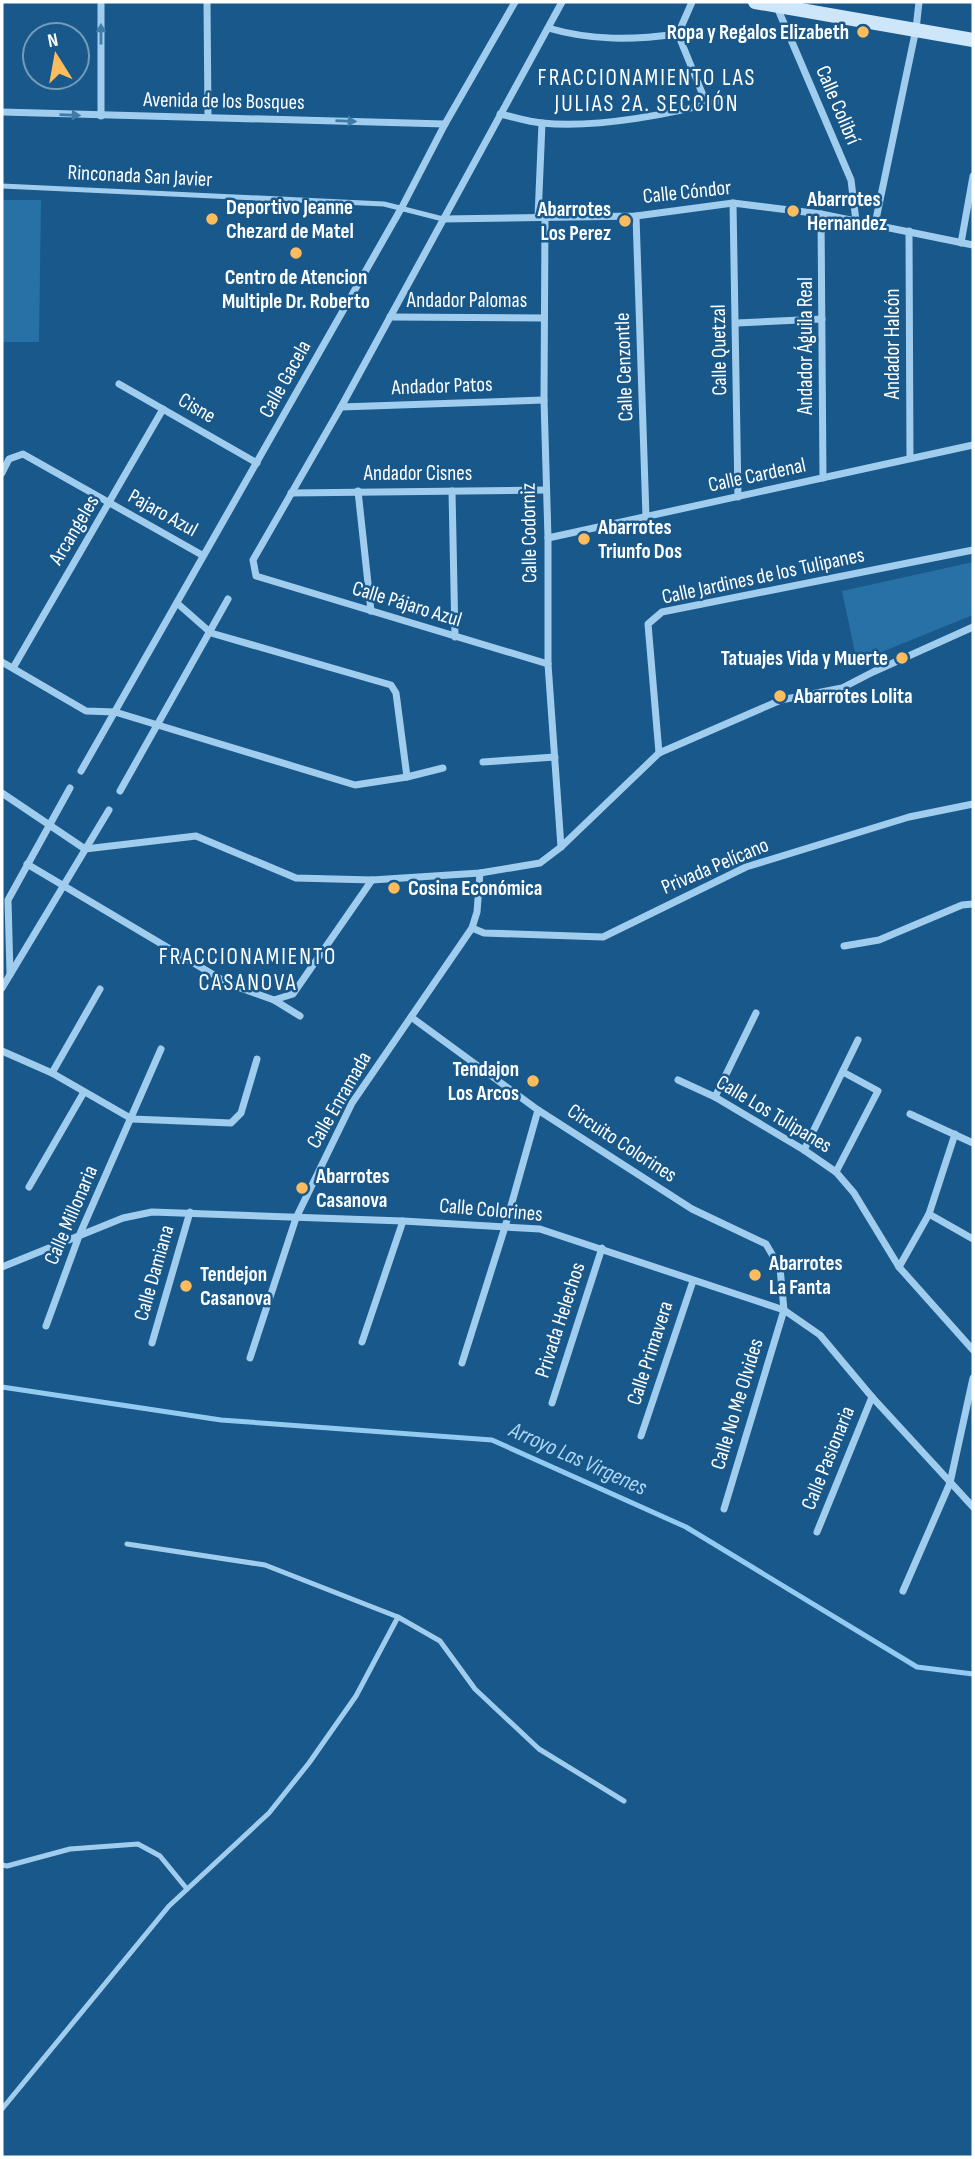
<svg xmlns="http://www.w3.org/2000/svg" width="975" height="2159" viewBox="0 0 975 2159" font-family="'Sofia Sans Condensed',sans-serif">
<style>
.park{fill:#2771a6}
.lines{fill:none;stroke-linecap:round;stroke-linejoin:round}
.stream{stroke:#93caf1;stroke-width:5}
.lane{stroke:#a0cdee;stroke-width:5}
.street{stroke:#a0cdee;stroke-width:7}
.secondary{stroke:#cee6fa;stroke-width:14}
.oneway{fill:#417ba8}
.poi-dot{fill:#ffbc5d;stroke:#18588a;stroke-width:2.5}
.labels{text-anchor:middle;dominant-baseline:central;stroke-width:5;stroke-linejoin:round;paint-order:stroke}
.poi-label{font-size:21px;font-weight:bold;fill:#fff;stroke:#18588a;text-anchor:start}
.street-label{font-size:21px;fill:#fff;stroke:#18588a}
.neighbourhood-label{font-size:23px;letter-spacing:2px;fill:#fff;stroke:#18588a}
.water-label{font-size:23px;font-style:italic;fill:#acd7f5;stroke:#18588a}
</style>
<rect width="100%" height="100%" fill="#18588a"/>
<!-- park -->
<g class="park">
<path d="M2,200H41L39,342H2Z"/>
<path d="M973,562V615L857,662L842,591Z"/>
</g>
<g class="lines">
<!-- stream -->
<path class="stream" d="M2,1387L221,1420L492,1440L686,1527L917,1667L973,1674"/>
<!-- lane -->
<g class="lane">
<path d="M2,186L384,204L443,219"/>
<path d="M127,1544L265,1565L398,1617"/>
<path d="M2,1865L7,1866L70,1849L138,1844L160,1856L187,1889"/>
<path d="M2,2109L169,1906L269,1813L309,1763L356,1696L398,1617L440,1641L475,1689L539,1749L624,1801"/>
</g>
<!-- street -->
<g class="street">
<path d="M207,2L208,117"/>
<path d="M692,2L678,34L707,105"/>
<path d="M777,7L851,180L856,221"/>
<path d="M548,28C592,41 634,40 678,34"/>
<path d="M2,112L445,124"/>
<path d="M500,114C514,117 528,122 542,123C596,129 678,113 730,98"/>
<path d="M101,116V2"/>
<path d="M733,203L738,497"/>
<path d="M821,214L823,478"/>
<path d="M636,216L646,517"/>
<path d="M538,217L542,123"/>
<path d="M545,217L544,400L548,538V664L561,847"/>
<path d="M443,219L636,216L733,203L821,214L973,245"/>
<path d="M875,224L916,29L919,2"/>
<path d="M909,231L910,458"/>
<path d="M961,243L973,176"/>
<path d="M390,317L544,318"/>
<path d="M737,323L822,319"/>
<path d="M119,384L257,463"/>
<path d="M341,407L544,400"/>
<path d="M2,473L9,459L23,454L202,555"/>
<path d="M358,491L371,611"/>
<path d="M452,491L455,637"/>
<path d="M291,493L546,490"/>
<path d="M548,538L973,445"/>
<path d="M177,603L211,633L391,685L396,693L407,777"/>
<path d="M2,662L86,711L115,712L355,785L407,777L443,768"/>
<path d="M548,664L256,576L253,560L341,407L562,2"/>
<path d="M13,668L163,409"/>
<path d="M659,753L648,624L662,612L973,550"/>
<path d="M483,762L555,757"/>
<path d="M81,771L402,207L445,124L515,2"/>
<path d="M120,791L228,599"/>
<path d="M2,793L85,849L196,836L296,878L372,880L480,873L540,863L561,847L659,753L781,700L842,688L873,672L973,627"/>
<path d="M27,864L229,984L274,1000L300,1016"/>
<path d="M472,928L484,933L603,937L746,867L909,817L973,804"/>
<path d="M844,946L879,940L962,905L973,904"/>
<path d="M10,974L8,900L70,788"/>
<path d="M2,988L109,810"/>
<path d="M274,1000L293,994L372,880"/>
<path d="M411,1017L538,1110L692,1209L766,1244L780,1268L784,1310L724,1509"/>
<path d="M2,1051L52,1073L132,1119L231,1123L241,1113L257,1059"/>
<path d="M52,1073L100,989"/>
<path d="M678,1080L715,1097L804,1150L836,1172L854,1193L899,1267L973,1350"/>
<path d="M715,1097L756,1013"/>
<path d="M910,1114L973,1143"/>
<path d="M804,1150L858,1040"/>
<path d="M836,1172L878,1091L843,1072"/>
<path d="M29,1187L84,1092"/>
<path d="M929,1214L973,1239"/>
<path d="M2,1267L123,1218L152,1212L403,1221L540,1229L784,1310L820,1335L872,1397L973,1507"/>
<path d="M899,1267L929,1214L955,1134"/>
<path d="M46,1326L79,1236L161,1049"/>
<path d="M362,1342L403,1221"/>
<path d="M152,1343L190,1212"/>
<path d="M250,1358L296,1218L352,1103L472,928L477,912L480,873"/>
<path d="M462,1363L505,1227L538,1110"/>
<path d="M552,1403L602,1248"/>
<path d="M641,1436L693,1281"/>
<path d="M817,1532L872,1397"/>
<path d="M903,1591L950,1483L973,1378"/>
</g>
<!-- secondary -->
<path class="secondary" d="M755,2L973,40"/>
</g>
<!-- one-way arrows -->
<defs><path id="oneway-solid" d="M-6-.8H1V-3.2L6.5 0L1 3.2V.8H-6Z" transform="scale(1.75)"/></defs>
<g class="oneway">
<use href="#oneway-solid" transform="translate(101 34) rotate(-90)"/>
<use href="#oneway-solid" transform="translate(70 115) rotate(2)"/>
<use href="#oneway-solid" transform="translate(346 121) rotate(2)"/>
</g>
<!-- markers -->
<g class="poi-dot">
<circle cx="863" cy="32" r="7"/>
<circle cx="793" cy="211" r="7"/>
<circle cx="212" cy="219" r="7"/>
<circle cx="625" cy="221" r="7"/>
<circle cx="296" cy="253" r="7"/>
<circle cx="584" cy="539" r="7"/>
<circle cx="902" cy="658" r="7"/>
<circle cx="780" cy="696" r="7"/>
<circle cx="394" cy="888" r="7"/>
<circle cx="533" cy="1081" r="7"/>
<circle cx="302" cy="1188" r="7"/>
<circle cx="755" cy="1275" r="7"/>
<circle cx="186" cy="1286" r="7"/>
</g>
<g class="labels">
<!-- poi labels -->
<g class="poi-label">
<text x="849" y="32" text-anchor="end">Ropa y Regalos Elizabeth</text>
<text x="807" y="199">Abarrotes<tspan x="807" dy="24">Hernandez</tspan></text>
<text x="226" y="207">Deportivo Jeanne<tspan x="226" dy="24">Chezard de Matel</tspan></text>
<text x="611" y="209" text-anchor="end">Abarrotes<tspan x="611" dy="24">Los Perez</tspan></text>
<text x="296" y="277" text-anchor="middle">Centro de Atencion<tspan x="296" dy="24">Multiple Dr. Roberto</tspan></text>
<text x="598" y="527">Abarrotes<tspan x="598" dy="24">Triunfo Dos</tspan></text>
<text x="888" y="658" text-anchor="end">Tatuajes Vida y Muerte</text>
<text x="794" y="696">Abarrotes Lolita</text>
<text x="408" y="888">Cosina Económica</text>
<text x="519" y="1069" text-anchor="end">Tendajon<tspan x="519" dy="24">Los Arcos</tspan></text>
<text x="316" y="1176">Abarrotes<tspan x="316" dy="24">Casanova</tspan></text>
<text x="769" y="1263">Abarrotes<tspan x="769" dy="24">La Fanta</tspan></text>
<text x="200" y="1274">Tendejon<tspan x="200" dy="24">Casanova</tspan></text>
</g>
<!-- street labels -->
<g class="street-label">
<text transform="translate(224 101) rotate(1)">Avenida de los Bosques</text>
<text transform="translate(838 105) rotate(67)">Calle Colibrí</text>
<text transform="translate(140 176) rotate(3)">Rinconada San Javier</text>
<text transform="translate(687 192) rotate(-6)">Calle Cóndor</text>
<text x="467" y="300">Andador Palomas</text>
<text transform="translate(892 344) rotate(-90)">Andador Halcón</text>
<text transform="translate(805 346) rotate(-90)">Andador Águila Real</text>
<text transform="translate(719 350) rotate(-91)">Calle Quetzal</text>
<text transform="translate(624 367) rotate(-92)">Calle Cenzontle</text>
<text transform="translate(285 379) rotate(-61)">Calle Gacela</text>
<text transform="translate(442 386) rotate(-2)">Andador Patos</text>
<text transform="translate(197 408) rotate(30)">Cisne</text>
<text x="418" y="473">Andador Cisnes</text>
<text transform="translate(757 475) rotate(-12)">Calle Cardenal</text>
<text transform="translate(163 513) rotate(29)">Pajaro Azul</text>
<text transform="translate(74 530) rotate(-59)">Arcangeles</text>
<text transform="translate(529 533) rotate(-91)">Calle Codorniz</text>
<text transform="translate(763 576) rotate(-12)">Calle Jardines de los Tulipanes</text>
<text transform="translate(407 604) rotate(17)">Calle Pájaro Azul</text>
<text transform="translate(715 866) rotate(-23)">Privada Pelícano</text>
<text transform="translate(339 1100) rotate(-60)">Calle Enramada</text>
<text transform="translate(774 1114) rotate(31)">Calle Los Tulipanes</text>
<text transform="translate(622 1143) rotate(33)">Circuito Colorines</text>
<text transform="translate(491 1210) rotate(5)">Calle Colorines</text>
<text transform="translate(71 1215) rotate(-67)">Calle Millonaria</text>
<text transform="translate(154 1273) rotate(-74)">Calle Damiana</text>
<text transform="translate(560 1320) rotate(-72)">Privada Helechos</text>
<text transform="translate(650 1353) rotate(-72)">Calle Primavera</text>
<text transform="translate(737 1404) rotate(-73)">Calle No Me Olvides</text>
<text transform="translate(828 1458) rotate(-68)">Calle Pasionaria</text>
</g>
<!-- neighbourhood labels -->
<g class="neighbourhood-label">
<text x="647" y="78">FRACCIONAMIENTO LAS<tspan x="647" dy="26">JULIAS 2A. SECCIÓN</tspan></text>
<text x="248" y="957">FRACCIONAMIENTO<tspan x="248" dy="26">CASANOVA</tspan></text>
</g>
<!-- water labels -->
<g class="water-label">
<text transform="translate(578 1459) rotate(24)">Arroyo Las Virgenes</text>
</g>
</g>
<!-- border -->
<rect width="975" height="2159" fill="none" stroke="#ffffff" stroke-width="7"/>
<!-- north arrow -->
<g transform="translate(56 56) rotate(349)"><circle r="33" fill="#18588a" stroke="#749bb9" stroke-width="2"/>
<path d="M0-5L12 26L0 18L-12 26Z" fill="#ffbc5d"/>
<text y="-10" font-size="19" font-weight="bold" text-anchor="middle" fill="#ffffff">N</text>
</g>
</svg>
